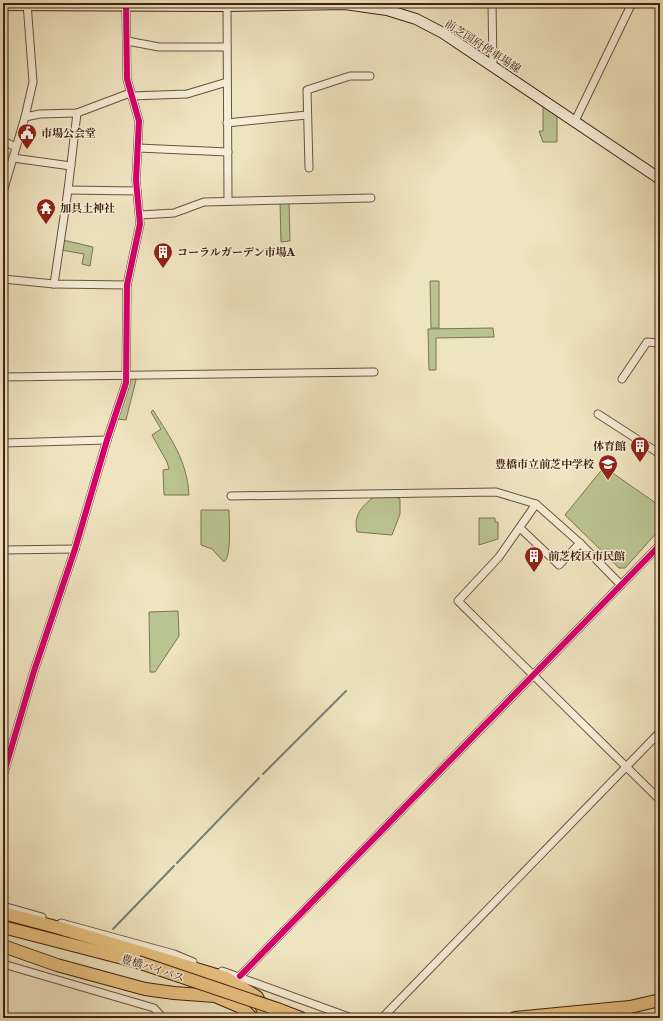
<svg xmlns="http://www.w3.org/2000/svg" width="663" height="1021" viewBox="0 0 663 1021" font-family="'Libre Caslon Text','Noto Serif JP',serif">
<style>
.green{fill:#bac492;stroke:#7e7251}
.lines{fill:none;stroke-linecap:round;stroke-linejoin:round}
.stream{stroke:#767f74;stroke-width:2}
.minor-casing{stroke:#6c523c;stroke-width:9}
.secondary-casing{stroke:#412110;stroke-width:12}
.trunk-casing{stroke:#412110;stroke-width:14}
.minor{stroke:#f5edd6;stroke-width:7}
.secondary{stroke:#f5edd6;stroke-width:10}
.trunk{stroke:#e8c280;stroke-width:12}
.trunk-bridge-casing{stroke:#412110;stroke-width:14;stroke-linecap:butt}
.trunk-bridge{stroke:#e8c280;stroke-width:12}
.cycleway-casing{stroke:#f5edd6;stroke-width:8}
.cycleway{stroke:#d6006c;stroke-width:6}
.labels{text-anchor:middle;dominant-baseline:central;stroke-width:3;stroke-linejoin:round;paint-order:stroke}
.street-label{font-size:11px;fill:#412110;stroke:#f5edd6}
.poi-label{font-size:11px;font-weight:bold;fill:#412110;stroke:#f5edd6;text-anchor:start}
</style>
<rect width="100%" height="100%" fill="#efe4c0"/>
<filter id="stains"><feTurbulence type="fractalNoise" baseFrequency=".005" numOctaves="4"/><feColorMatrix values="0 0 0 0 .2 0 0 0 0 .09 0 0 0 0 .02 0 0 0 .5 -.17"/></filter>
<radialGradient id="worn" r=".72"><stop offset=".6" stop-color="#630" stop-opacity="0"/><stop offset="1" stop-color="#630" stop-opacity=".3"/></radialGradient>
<!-- green -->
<g class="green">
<path d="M543,105L557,114V142H543L539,131H543Z"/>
<path d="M280,202H289L290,241L281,242Z"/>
<path d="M63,240L93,247L90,266L82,264L84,254L61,250Z"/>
<path d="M430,281H439V328H431Z"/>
<path d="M493,328L494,337L436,338V370H429L428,329Z"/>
<path d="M130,377H134L136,380L126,420L117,419Z"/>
<path d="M153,410C171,439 187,460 189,495H164L163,470L169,469L167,462L152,435L161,429L151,412Z"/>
<path d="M604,467L660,506V529L625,568H619L565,515Z"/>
<path d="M375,496H394L400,499V514L392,535L357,532C353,515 362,506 375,496Z"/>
<path d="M201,510H229C229,521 232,556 224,562L212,549L201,545Z"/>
<path d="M479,518H495V522H498V539L479,545Z"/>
<path d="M178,611L179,636L155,672H150L149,612Z"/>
</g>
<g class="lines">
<!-- stream -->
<g class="stream">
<path d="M263,774L346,691"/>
<path d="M177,863L259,778"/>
<path d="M113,929L174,866"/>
</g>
<defs>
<g id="minor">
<path d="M492,3L493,67"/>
<path d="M227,6L228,201"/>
<path d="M127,41L159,47H227"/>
<path d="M131,96L187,94L227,82"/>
<path d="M25,117L40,114L77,113L130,93"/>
<path d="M575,121L632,3"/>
<path d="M227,123L307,115"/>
<path d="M3,141L16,147"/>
<path d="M138,148L228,152"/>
<path d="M13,158L71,166"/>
<path d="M309,168L307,90L350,76H370"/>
<path d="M68,190L137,191"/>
<path d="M3,192L25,117L33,82L27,3"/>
<path d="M140,215L174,213L204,202L371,198"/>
<path d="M3,279L54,284L127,285"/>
<path d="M54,284L68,190L77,113"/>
<path d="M3,377L374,372"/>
<path d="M622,379L647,342L660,343"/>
<path d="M598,414L660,454"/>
<path d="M3,443L107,440"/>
<path d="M231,496L496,492L536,504L580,543L621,585"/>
<path d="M536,504L499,557L458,601L660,800"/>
<path d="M520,528L559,565L580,543"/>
<path d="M3,550L75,549"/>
<path d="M3,776L34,671L75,549L107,440L126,383L127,285L140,224L136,180L139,121L127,79L126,3"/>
<path d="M3,906L42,917"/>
<path d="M61,923L174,954L193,962"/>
<path d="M3,964L154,1008L163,1018"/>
<path d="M222,971L349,1017"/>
<path d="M240,976C379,832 520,689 660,545"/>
<path d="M384,1016L660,732"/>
</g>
<path id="secondary" d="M3,5L227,6L345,4L387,10L416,19L443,33L660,179"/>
<g id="trunk">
<path d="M3,913L56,927L226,978L257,997L267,1018"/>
<path d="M3,927L138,962"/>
<path d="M3,946L57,965L145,989L174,993L215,996L241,1007L252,1018"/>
<path d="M280,1010L301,1018"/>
<path d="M515,1018L630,1007L660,1000"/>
</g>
</defs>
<!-- minor casing -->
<use href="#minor" class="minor-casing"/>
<!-- secondary casing -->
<use href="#secondary" class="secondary-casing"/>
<!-- trunk casing -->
<use href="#trunk" class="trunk-casing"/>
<!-- minor -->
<use href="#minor" class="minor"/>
<!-- secondary -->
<use href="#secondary" class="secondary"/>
<!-- trunk -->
<use href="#trunk" class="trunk"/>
<defs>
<path id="trunk-bridge" d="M138,962L280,1010"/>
</defs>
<!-- trunk-bridge casing -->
<use href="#trunk-bridge" class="trunk-bridge-casing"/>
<!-- trunk-bridge -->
<use href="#trunk-bridge" class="trunk-bridge"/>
<defs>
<g id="cycleway">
<path d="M3,776L34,671L75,549L107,440L126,383L127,285L140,224L136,180L139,121L127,79L126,3"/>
<path d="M240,976C379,832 520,689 660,545"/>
</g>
</defs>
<!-- cycleway casing -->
<use href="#cycleway" class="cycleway-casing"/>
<!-- cycleway -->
<use href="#cycleway" class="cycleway"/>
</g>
<!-- icons -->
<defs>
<symbol id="civic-pin" viewBox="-11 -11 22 30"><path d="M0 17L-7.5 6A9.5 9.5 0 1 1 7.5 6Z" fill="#8f2418" stroke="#f5edd6"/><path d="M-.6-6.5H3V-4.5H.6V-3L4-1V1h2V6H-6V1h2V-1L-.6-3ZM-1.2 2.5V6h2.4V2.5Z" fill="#fff"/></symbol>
<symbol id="temple-pin" viewBox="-11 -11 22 30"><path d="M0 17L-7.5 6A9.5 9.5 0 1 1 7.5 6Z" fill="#8f2418" stroke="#f5edd6"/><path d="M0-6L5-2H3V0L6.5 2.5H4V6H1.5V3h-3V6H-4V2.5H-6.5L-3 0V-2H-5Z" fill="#fff"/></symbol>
<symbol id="building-pin" viewBox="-11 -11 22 30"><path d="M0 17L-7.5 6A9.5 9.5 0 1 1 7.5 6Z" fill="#8f2418" stroke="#f5edd6"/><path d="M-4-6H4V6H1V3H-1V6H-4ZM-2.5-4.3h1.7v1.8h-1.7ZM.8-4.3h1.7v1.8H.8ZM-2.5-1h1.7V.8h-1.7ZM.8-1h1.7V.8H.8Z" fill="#fff"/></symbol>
<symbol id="school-pin" viewBox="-11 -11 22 30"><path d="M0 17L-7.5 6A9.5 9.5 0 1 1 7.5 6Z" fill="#8f2418" stroke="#f5edd6"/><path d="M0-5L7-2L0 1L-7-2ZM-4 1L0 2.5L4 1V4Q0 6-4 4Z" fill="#fff"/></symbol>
</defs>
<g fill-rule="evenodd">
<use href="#civic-pin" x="16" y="122" width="22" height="30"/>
<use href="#temple-pin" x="35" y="197" width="22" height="30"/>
<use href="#building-pin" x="152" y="241" width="22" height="30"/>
<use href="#building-pin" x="629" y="435" width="22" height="30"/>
<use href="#school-pin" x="597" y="453" width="22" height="30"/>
<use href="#building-pin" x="523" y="545" width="22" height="30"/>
</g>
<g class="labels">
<!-- street labels -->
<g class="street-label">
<text transform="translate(483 46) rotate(33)">前芝国府停車場線</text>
<text transform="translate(153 968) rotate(18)">豊橋バイパス</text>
</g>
<!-- poi labels -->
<g class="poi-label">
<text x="41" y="133">市場公会堂</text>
<text x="60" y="208">加具土神社</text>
<text x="177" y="252">コーラルガーデン市場A</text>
<text x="626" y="446" text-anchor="end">体育館</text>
<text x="594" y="464" text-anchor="end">豊橋市立前芝中学校</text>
<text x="548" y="556">前芝校区市民館</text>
</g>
</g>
<!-- margin -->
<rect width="663" height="1021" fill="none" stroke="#efe4c0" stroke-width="16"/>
<rect x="4" y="4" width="655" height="1013" fill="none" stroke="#412110" stroke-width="2"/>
<rect x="8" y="8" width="647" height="1005" fill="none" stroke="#412110"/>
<rect width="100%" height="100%" filter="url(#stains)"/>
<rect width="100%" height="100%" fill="url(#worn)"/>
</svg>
